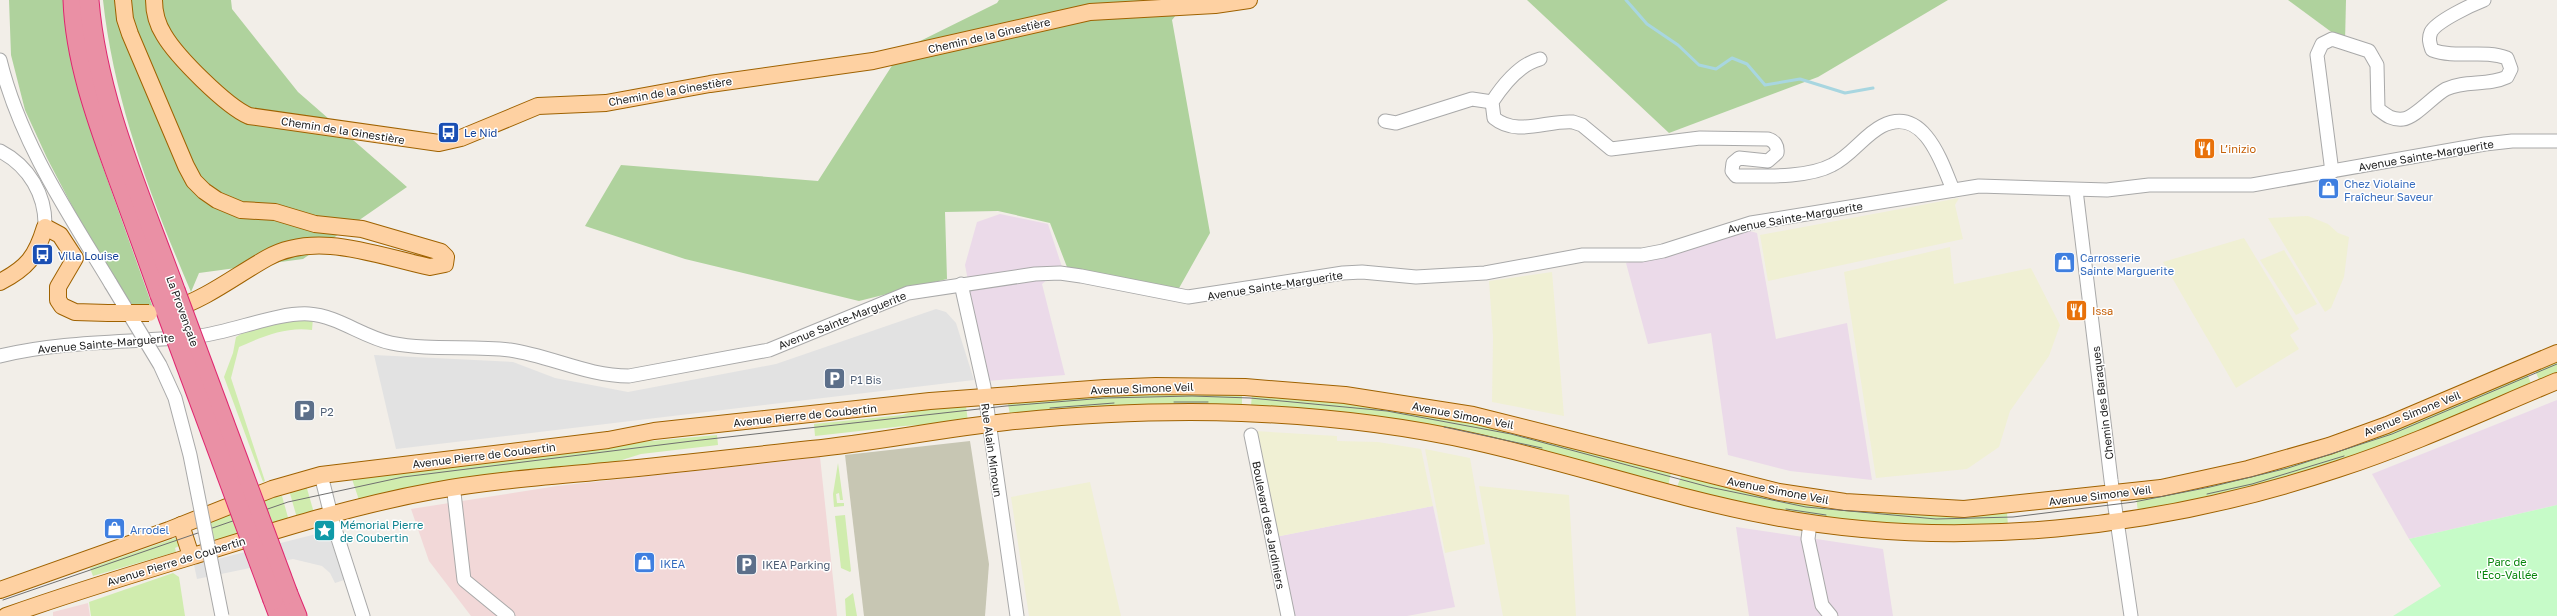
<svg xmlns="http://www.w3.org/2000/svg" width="2557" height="616" viewBox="0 0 2557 616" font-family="'Golos Text',sans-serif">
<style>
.commercial{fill:#f2d8d8}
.industrial{fill:#ebdae9}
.construction{fill:#c7c6b3}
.farmland{fill:#f0f0d4}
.grass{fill:#d0ecae}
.forest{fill:#afd29d}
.park{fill:#c6fbc8}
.parking{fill:#e2e2e2}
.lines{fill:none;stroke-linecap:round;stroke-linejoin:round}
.stream{stroke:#a8d6e0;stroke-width:3}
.minor-casing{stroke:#a9a9a9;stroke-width:15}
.major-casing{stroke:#9f6200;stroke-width:18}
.highway-casing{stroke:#df266f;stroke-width:21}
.minor{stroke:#fff;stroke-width:13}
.major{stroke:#fed1a2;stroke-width:16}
.highway{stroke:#ea90a5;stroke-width:19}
.tram{stroke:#707070;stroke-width:1}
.minor-bridge-casing{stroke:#a9a9a9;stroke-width:15;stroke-linecap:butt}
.major-bridge-casing{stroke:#9f6200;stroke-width:18;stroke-linecap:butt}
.highway-bridge-casing{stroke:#df266f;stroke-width:21;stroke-linecap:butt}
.minor-bridge{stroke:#fff;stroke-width:13}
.major-bridge{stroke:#fed1a2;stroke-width:16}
.highway-bridge{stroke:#ea90a5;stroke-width:19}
.labels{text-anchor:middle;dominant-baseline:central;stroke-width:3;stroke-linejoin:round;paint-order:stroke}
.street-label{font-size:11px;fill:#222;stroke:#fff}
.transit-label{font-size:11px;fill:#164399;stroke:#fff;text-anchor:start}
.food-label{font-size:11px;fill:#c56008;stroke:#fff;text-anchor:start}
.shop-label{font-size:11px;fill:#366cbe;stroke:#fff;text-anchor:start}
.service-label{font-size:11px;fill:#4e5e75;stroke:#fff;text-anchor:start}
.culture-label{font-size:11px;fill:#0d838f;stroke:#fff;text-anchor:start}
.park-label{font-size:11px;fill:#0a860e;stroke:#fff}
</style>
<rect width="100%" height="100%" fill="#f2eee8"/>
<!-- commercial -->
<g class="commercial">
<path d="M820,457L837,616H471L429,561L411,509L557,486Z"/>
<path d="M88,603L90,616H53V612Z"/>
</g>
<!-- industrial -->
<g class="industrial">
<path d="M1000,214L1048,224L1062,267L1042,284L1065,375L987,381L965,265L977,222Z"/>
<path d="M1742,229L1757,233L1776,339L1847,323L1872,480L1790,471L1728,455L1711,333L1648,344L1626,263Z"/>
<path d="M2557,400V505L2409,539L2372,474Z"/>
<path d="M1433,506L1455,607L1407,616H1295L1275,537Z"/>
<path d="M1736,527L1883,549L1893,616H1749Z"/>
</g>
<!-- construction -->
<path class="construction" d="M970,441L989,564L985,616H864L845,455Z"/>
<!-- farmland -->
<g class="farmland">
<path d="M1959,198L1955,205L1963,239L1768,281L1760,235Z"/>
<path d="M2308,216L2328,224L2338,233L2349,237L2344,277L2331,308L2325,312L2268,218Z"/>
<path d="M2244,238L2299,329L2290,335L2299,349L2236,388L2163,262Z"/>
<path d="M1950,247L1954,284L2031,268L2060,325L2049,356L2010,411L1999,447L1967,469L1876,478L1844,272Z"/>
<path d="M2284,250L2317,304L2296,315L2260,260Z"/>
<path d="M1552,272L1564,416L1492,402L1493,337L1489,281Z"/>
<path d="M1255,431L1337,436V441L1378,442L1421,449L1433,506L1275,537Z"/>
<path d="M1425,449L1470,458L1485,544L1445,553Z"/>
<path d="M1090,482L1121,616H1029L1011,497Z"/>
<path d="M1479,486L1569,495L1576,616H1503Z"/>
</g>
<!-- grass -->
<g class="grass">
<path d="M301,318H313L312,330C287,326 261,337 239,347L231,378L265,481L263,482L224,377L233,353L236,337L248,330Z"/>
<path d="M2557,358V375L2540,382L2534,368Z"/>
<path d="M2526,371L2532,386L2396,444L2291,479L2138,512L2136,496L2210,483Z"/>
<path d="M1106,392L1242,394V406L1010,415L1008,404L1010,401Z"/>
<path d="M1252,394L1344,400L1444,415L1671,473L1668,486L1555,456L1251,406Z"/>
<path d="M932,406H966L968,422L904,426L815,436L814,424L902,415Z"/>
<path d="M717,435L718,445L641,454L606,465L561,466L486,475L359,500L351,476L597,446Z"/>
<path d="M838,463L843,500H840L839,493L836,494L837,503H844V506L834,507L833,494Z"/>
<path d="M1682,474L1710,481L2007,512L2008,526L1897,527L1741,506L1677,487Z"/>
<path d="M306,485L314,513L297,518L289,490Z"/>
<path d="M282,496L289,521L211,546L205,520L264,499Z"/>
<path d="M845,515L851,571L850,572L841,568L835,516Z"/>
<path d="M178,537L181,545L175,548L176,552L93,576L90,568Z"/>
<path d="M173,573L179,577L185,616H91L89,602Z"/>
<path d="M853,593L857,616H846L845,599Z"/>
</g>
<!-- forest -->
<g class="forest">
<path d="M9,0H65L84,104L100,159L153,308L133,307L95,250L47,158L25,110L11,55Z"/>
<path d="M103,0H231L232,9L298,92L407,187L303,259L199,273L191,292C151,198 114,102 103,0Z"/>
<path d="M999,0H1188L1172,20L1210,233L1178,290L1067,267L1050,223L998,211L945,212L947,279L859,301L685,259L585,226L621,165L818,181L902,50L997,3Z"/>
<path d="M1527,0H1948L1818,77L1669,133Z"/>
<path d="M2288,0H2346L2345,42Z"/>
</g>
<!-- park -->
<path class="park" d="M2557,505V616H2393L2441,586L2409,539Z"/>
<!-- parking -->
<g class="parking">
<path d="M936,309L946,312L956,323L974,380L396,449L374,355L513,362L555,378L628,392L776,364Z"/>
<path d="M328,531L344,580L335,583L330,573L322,566L293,559L197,579L194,565Z"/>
</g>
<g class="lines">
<!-- stream -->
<path class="stream" d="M1626,0L1647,24L1678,45L1699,65L1716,69L1732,58L1747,64L1765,85L1800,79L1845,93L1873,88"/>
<defs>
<g id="minor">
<path d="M1540,59C1520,64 1503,85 1492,102L1494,118C1517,137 1547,120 1573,122L1582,125L1611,149L1700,138L1768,139C1775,141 1778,146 1777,153L1768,161L1739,158L1733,163L1732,171L1736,176C1764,176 1808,178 1832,165C1851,156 1864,135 1882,126C1924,105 1942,163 1953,190"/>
<path d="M0,60C20,142 68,213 111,284"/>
<path d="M1385,121L1396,123L1472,99L1492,102"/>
<path d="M0,151C29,166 46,195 45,227"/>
<path d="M2332,172L2317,55L2322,44L2332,39L2369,51L2377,65L2378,109C2387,116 2392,120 2403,119C2415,118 2434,95 2446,89C2465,80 2488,86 2507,77L2511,69L2507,58C2483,49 2456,59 2432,50C2430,44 2428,39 2431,32C2437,21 2471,5 2484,0"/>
<path d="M2076,190L2111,480L2131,616"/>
<path d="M961,284L984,387L1017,616"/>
<path d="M0,356C65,340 133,343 199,336C232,332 278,312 309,314C338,316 363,337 391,343C431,351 471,345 510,350C551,356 587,376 629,376L769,350L908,293L1035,274L1060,273L1081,276L1188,297L1343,273L1362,272L1416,277L1485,273L1583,255H1642L1663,251L1751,223L1979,186L2107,190L2149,185H2252L2485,144L2512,141H2557"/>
<path d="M1251,435L1288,616"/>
<path d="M321,475L333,523L363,616"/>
<path d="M454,493L464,580L508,616"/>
<path d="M1810,523L1808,539L1822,605L1831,616"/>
</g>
<g id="major">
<path d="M123,0L125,19L130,34L186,166L194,181L204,191L217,200L241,210L275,212L315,224L362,229L441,252L446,257L445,264L430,267C378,256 316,230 267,258C235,276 206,299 171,310"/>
<path d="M154,0C154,13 157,24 164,35C177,57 226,106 249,116L439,143L461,138L538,106L606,103L710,84L873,61L1090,12L1215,5L1249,0"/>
<path d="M0,282C27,268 36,257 45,227L60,235L75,258L58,287V300L62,306L75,312L108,313"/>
<path d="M181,525L191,556"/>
<path d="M0,590L169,530L272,489L321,475L608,440L654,431L930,401L1105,388L1156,386L1245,387L1345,395L1473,415L1779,492L1845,502L1964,509L2161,488L2248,469L2329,446L2387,425L2557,353"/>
<path d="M6,616C68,594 130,575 193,556C273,531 351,506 433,491C494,480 555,476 616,470C681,464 746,456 811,449C877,442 941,429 1006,422C1085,414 1163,410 1242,413C1320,416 1400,425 1476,442C1574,464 1670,497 1769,516C1956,552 2158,529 2338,469C2412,445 2485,411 2557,381"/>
</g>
<g id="highway">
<path d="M73,0C75,59 96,118 116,173C131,214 146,255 160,295"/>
<path d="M89,0C97,100 141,196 175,290"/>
<path d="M288,594L297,616"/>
<path d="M273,600L279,616"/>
</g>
</defs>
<!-- minor casing -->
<use href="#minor" class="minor-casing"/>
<!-- major casing -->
<use href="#major" class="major-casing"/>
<!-- highway casing -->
<use href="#highway" class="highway-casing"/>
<!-- minor -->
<use href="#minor" class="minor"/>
<!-- major -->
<use href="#major" class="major"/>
<!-- highway -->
<use href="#highway" class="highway"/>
<!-- tram -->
<g class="tram">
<path d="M1174,402H1208"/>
<path d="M1050,408L1114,403"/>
<path d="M1444,427L1542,448"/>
<path d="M2207,494L2252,484L2344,456"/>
<path d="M1786,509L1826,515"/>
<path d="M3,600L288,502L403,477L692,441L1006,406L1105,398L1192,396L1250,398L1387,411L1511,434L1709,487L1806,507L1936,519L2013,517L2134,502L2210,487L2288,468L2392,434L2557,364"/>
</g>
<defs>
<path id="minor-bridge" d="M111,284L160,365L175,398L190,455L222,616"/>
<path id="major-bridge" d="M108,313H149"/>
<g id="highway-bridge">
<path d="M175,290L288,594"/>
<path d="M160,295L273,600"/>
</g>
</defs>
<!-- minor-bridge casing -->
<use href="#minor-bridge" class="minor-bridge-casing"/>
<!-- major-bridge casing -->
<use href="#major-bridge" class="major-bridge-casing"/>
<!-- highway-bridge casing -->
<use href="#highway-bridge" class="highway-bridge-casing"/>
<!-- minor-bridge -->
<use href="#minor-bridge" class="minor-bridge"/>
<!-- major-bridge -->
<use href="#major-bridge" class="major-bridge"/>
<!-- highway-bridge -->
<use href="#highway-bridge" class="highway-bridge"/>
</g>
<!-- icons -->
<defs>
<symbol id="bus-square" viewBox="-11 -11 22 22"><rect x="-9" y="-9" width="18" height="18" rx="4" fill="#1a4fb4" stroke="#fff"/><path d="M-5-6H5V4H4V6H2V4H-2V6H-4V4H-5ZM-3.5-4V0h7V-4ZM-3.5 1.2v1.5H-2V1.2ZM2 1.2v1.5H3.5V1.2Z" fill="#fff"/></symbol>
<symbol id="restaurant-square" viewBox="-11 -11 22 22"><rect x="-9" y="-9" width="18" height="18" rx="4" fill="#e8710a" stroke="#fff"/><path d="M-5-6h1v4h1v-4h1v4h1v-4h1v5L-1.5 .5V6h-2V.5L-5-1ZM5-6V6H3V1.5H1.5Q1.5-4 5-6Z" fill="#fff"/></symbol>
<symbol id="shop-square" viewBox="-11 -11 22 22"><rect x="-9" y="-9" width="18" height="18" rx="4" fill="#3f7fe0" stroke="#fff"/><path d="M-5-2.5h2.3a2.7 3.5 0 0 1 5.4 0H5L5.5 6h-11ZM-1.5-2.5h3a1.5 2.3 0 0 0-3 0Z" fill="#fff"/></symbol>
<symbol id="parking-square" viewBox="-11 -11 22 22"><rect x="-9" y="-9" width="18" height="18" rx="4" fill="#5c6f8a" stroke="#fff"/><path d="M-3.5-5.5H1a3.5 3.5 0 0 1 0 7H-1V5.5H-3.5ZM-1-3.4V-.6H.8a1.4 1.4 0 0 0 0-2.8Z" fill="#fff"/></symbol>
<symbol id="sight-square" viewBox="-11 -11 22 22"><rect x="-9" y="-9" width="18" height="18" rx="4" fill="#0f9aa8" stroke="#fff"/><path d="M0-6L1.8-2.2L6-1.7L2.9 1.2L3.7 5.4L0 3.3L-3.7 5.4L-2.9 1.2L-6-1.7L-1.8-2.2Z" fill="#fff"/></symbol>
</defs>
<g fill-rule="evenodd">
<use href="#bus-square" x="436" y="120" width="25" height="25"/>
<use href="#restaurant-square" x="2192" y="136" width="25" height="25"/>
<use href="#shop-square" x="2316" y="176" width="25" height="25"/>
<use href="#bus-square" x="30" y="242" width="25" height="25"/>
<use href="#shop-square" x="2052" y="250" width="25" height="25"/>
<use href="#restaurant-square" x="2064" y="298" width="25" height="25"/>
<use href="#parking-square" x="822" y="366" width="25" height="25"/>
<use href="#parking-square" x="292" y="398" width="25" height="25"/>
<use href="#shop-square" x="102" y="516" width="25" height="25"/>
<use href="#sight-square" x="312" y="518" width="25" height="25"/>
<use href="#shop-square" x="632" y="550" width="25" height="25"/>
<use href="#parking-square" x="734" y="552" width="25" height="25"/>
</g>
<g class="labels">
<!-- street labels -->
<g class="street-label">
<text transform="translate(989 35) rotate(-13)">Chemin de la Ginestière</text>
<text transform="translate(670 91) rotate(-10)">Chemin de la Ginestière</text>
<text transform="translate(343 130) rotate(9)">Chemin de la Ginestière</text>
<text transform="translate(2426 155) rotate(-10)">Avenue Sainte-Marguerite</text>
<text transform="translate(1795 217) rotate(-10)">Avenue Sainte-Marguerite</text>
<text transform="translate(1275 285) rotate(-9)">Avenue Sainte-Marguerite</text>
<text transform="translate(183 311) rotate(70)">La Provençale</text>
<text transform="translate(842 320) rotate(-22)">Avenue Sainte-Marguerite</text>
<text transform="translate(106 343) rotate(-5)">Avenue Sainte-Marguerite</text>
<text transform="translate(1142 388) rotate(-2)">Avenue Simone Veil</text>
<text transform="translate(2102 403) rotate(-97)">Chemin des Baraques</text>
<text transform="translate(2412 413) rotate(-22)">Avenue Simone Veil</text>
<text transform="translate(805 415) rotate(-6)">Avenue Pierre de Coubertin</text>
<text transform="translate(1463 415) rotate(11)">Avenue Simone Veil</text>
<text transform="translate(992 450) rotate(82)">Rue Alain Mimoun</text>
<text transform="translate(484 455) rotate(-7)">Avenue Pierre de Coubertin</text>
<text transform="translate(1778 490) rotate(11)">Avenue Simone Veil</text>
<text transform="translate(2100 495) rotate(-7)">Avenue Simone Veil</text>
<text transform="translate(1269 525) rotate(79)">Boulevard des Jardiniers</text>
<text transform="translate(176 561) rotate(-17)">Avenue Pierre de Coubertin</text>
</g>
<!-- transit labels -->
<g class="transit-label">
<text x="464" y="132">Le Nid</text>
<text x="58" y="255">Villa Louise</text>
</g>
<!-- food labels -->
<g class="food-label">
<text x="2220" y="148">L’inizio</text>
<text x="2092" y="310">Issa</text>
</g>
<!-- shop labels -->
<g class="shop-label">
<text x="2344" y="183">Chez Violaine<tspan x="2344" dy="13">Fraîcheur Saveur</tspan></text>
<text x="2080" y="257">Carrosserie<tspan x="2080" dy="13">Sainte Marguerite</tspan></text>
<text x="130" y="529">Arrodel</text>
<text x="660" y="563">IKEA</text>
</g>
<!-- service labels -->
<g class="service-label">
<text x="850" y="379">P1 Bis</text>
<text x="320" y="411">P2</text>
<text x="762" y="564">IKEA Parking</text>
</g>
<!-- culture labels -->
<g class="culture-label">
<text x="340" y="524">Mémorial Pierre<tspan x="340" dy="13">de Coubertin</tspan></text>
</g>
<!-- park labels -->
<g class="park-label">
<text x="2507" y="561">Parc de<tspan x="2507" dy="13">l'Éco-Vallée</tspan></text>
</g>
</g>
</svg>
